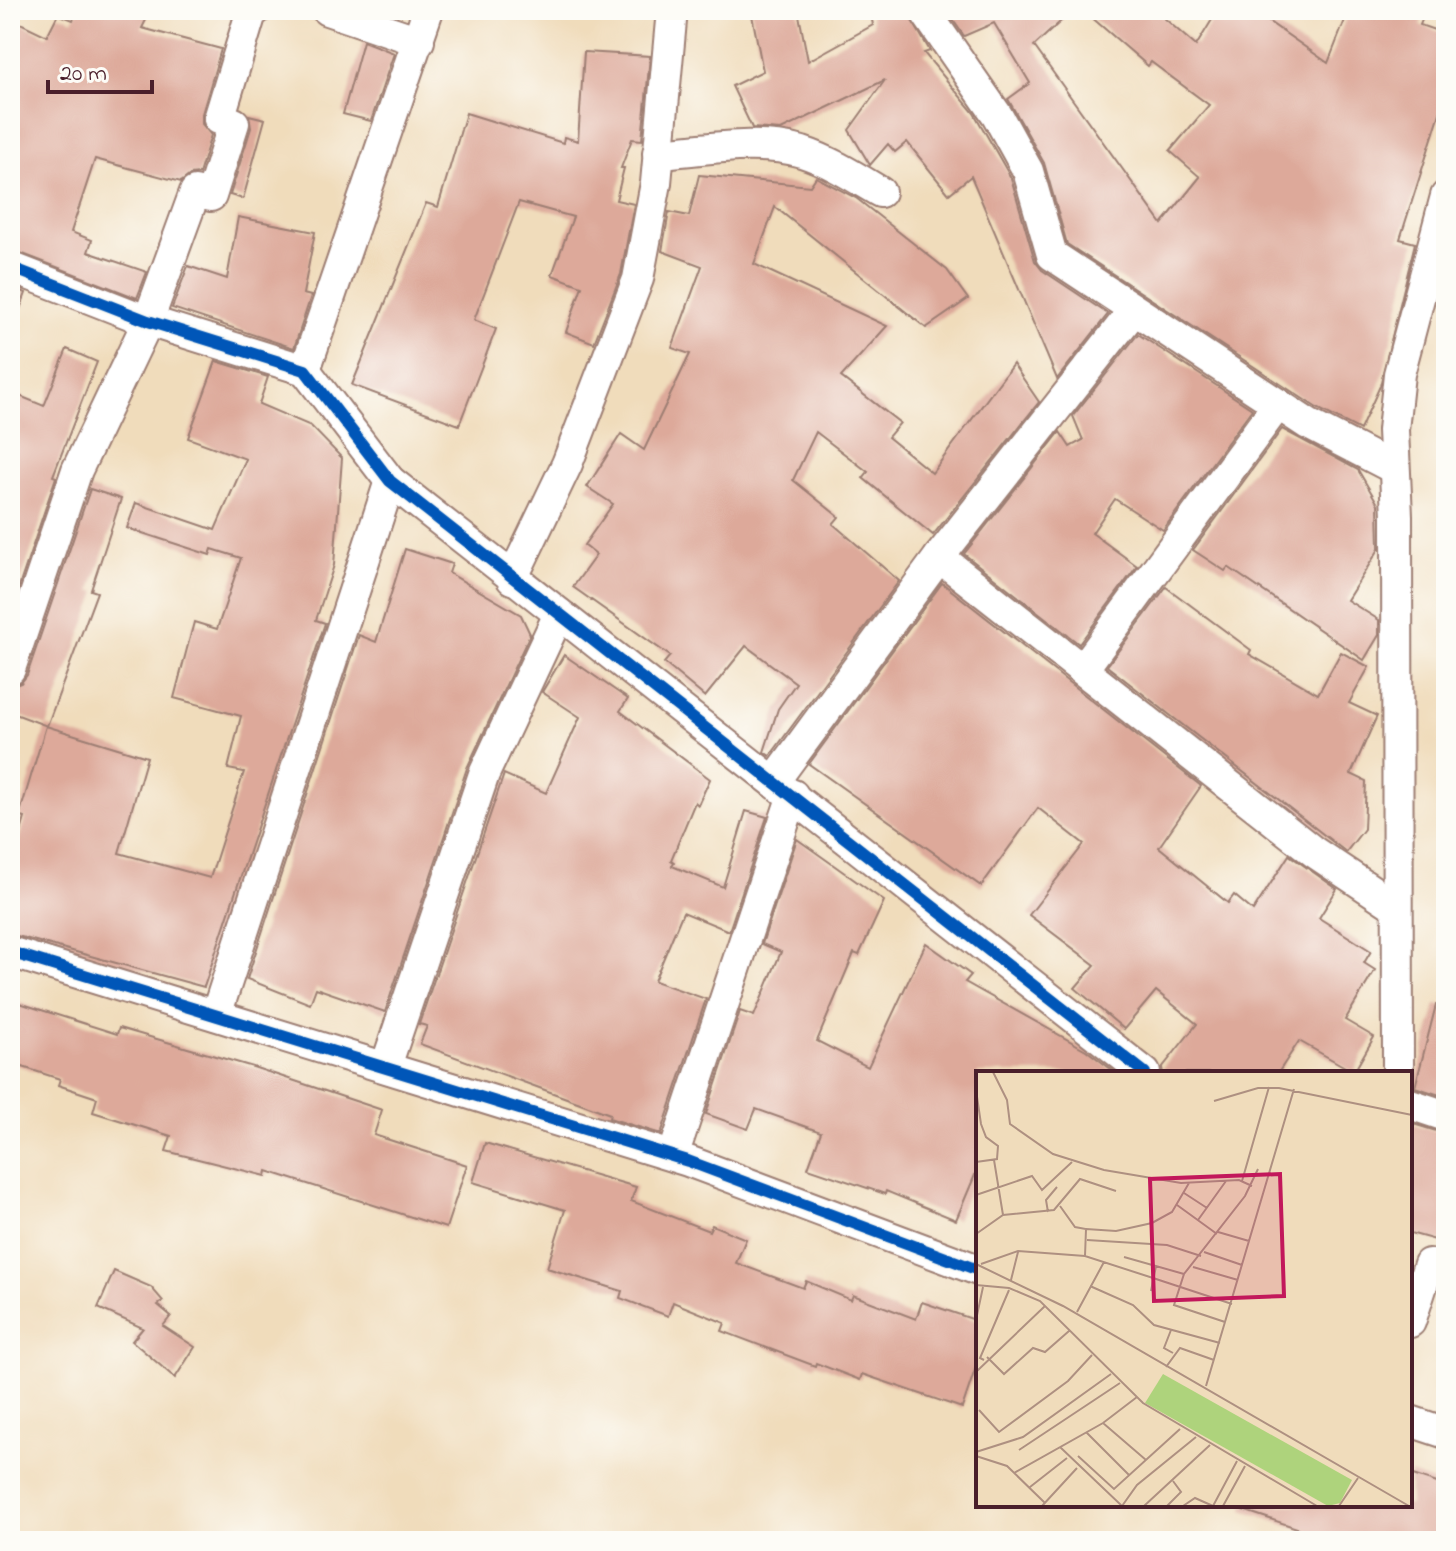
<svg xmlns="http://www.w3.org/2000/svg" width="1456" height="1551" viewBox="0 0 1456 1551" font-family="'Indie Flower',sans-serif">
<style>
.building{fill:#dda99a}
.lines{fill:none;stroke-linecap:round;stroke-linejoin:round}
.minor-casing{stroke:#9d7e73;stroke-width:34}
.minor{stroke:#fff;stroke-width:30}
.cycleway-casing{stroke:#fdfcf7;stroke-width:17}
.cycleway{stroke:#0057b8;stroke-width:12}
.inset-road{fill:none;stroke:#ae9081;stroke-width:2}
.view{fill:#c2185b;fill-opacity:0.15;stroke:#c2185b;stroke-width:4}
.inset-edge{fill:none;stroke:#4a1f2b;stroke-width:4}
</style>
<rect width="100%" height="100%" fill="#fdfcf7"/>
<filter id="ink" filterUnits="userSpaceOnUse"><feTurbulence type="fractalNoise" baseFrequency=".0125" numOctaves="2"/><feDisplacementMap in="SourceGraphic" scale="16" xChannelSelector="R" yChannelSelector="G"/><feConvolveMatrix kernelMatrix="1 2 1 2 8 2 1 2 1" color-interpolation-filters="sRGB"/></filter>
<filter id="wash" filterUnits="userSpaceOnUse"><feTurbulence type="fractalNoise" baseFrequency=".006" numOctaves="4" result="noise"/><feDisplacementMap in="SourceGraphic" scale="32" xChannelSelector="R" yChannelSelector="G"/><feGaussianBlur stdDeviation="1.8" result="paint"/><feColorMatrix in="noise" values="0 0 0 0 0 0 0 0 0 0 0 0 0 0 0 0 0 1.4 0 .05"/><feComposite in="paint" operator="in"/></filter>
<g filter="url(#wash)">
<rect width="100%" height="100%" fill="#f0dcbb"/>
<g id="blocks">
<!-- building -->
<g class="building">
<path d="M78,10H151L142,28L221,49L202,114V124L211,135L199,174L190,175L181,182L95,159L71,232L92,240L88,252L147,272L137,298L10,249V18L47,36L58,14L73,20Z"/>
<path d="M751,10H798L808,61L873,25L870,10H906L930,51L924,53L974,113L1011,178L1035,261L1042,270L1108,314L1057,379L971,176L949,194L907,142L895,152L888,144L870,165L849,130L885,80L781,130L752,128L732,86L763,71Z"/>
<path d="M946,10H1073L1034,46L1162,224L1200,177L1170,151L1209,105L1151,62L1148,66L1083,10H1155L1196,46L1218,10H1252L1328,63L1349,10H1426L1420,25L1446,34V94L1400,239L1415,243L1380,386L1360,430L1317,408L1067,244L1044,163L1008,99L1030,83L994,23L964,36Z"/>
<path d="M363,41L394,53L371,121L343,114Z"/>
<path d="M584,52L650,56L642,140L632,139L621,168H624L616,200L634,204L621,274L594,343L566,332L582,286L552,275L573,217L519,202L474,320L496,329L459,425L352,385L426,203L438,207L466,113L563,143L564,137L578,141Z"/>
<path d="M249,115L265,119L243,199L230,195L251,128Z"/>
<path d="M699,175L810,186L816,177L856,198L947,270L968,299L926,328L775,207L754,264L887,326L841,377L900,423L888,437L932,473L1013,364L1039,402L933,535L863,478L868,472L816,432L793,480L839,517L833,524L899,581L770,756L764,752L778,709L796,683L746,646L705,697L664,663L670,656L573,587L596,555L584,545L613,504L587,487L621,434L644,450L690,354L672,348L702,266L662,251L669,212L689,216Z"/>
<path d="M238,217L315,232L303,294L311,296L294,348L172,308L188,266L227,279Z"/>
<path d="M10,286L26,293L12,330H10Z"/>
<path d="M1138,334L1252,409L1163,530L1115,499L1092,533L1137,566L1079,644L964,554L1060,432L1070,447L1083,440L1073,416Z"/>
<path d="M67,349L97,362L53,476L56,477L10,613V392L44,406Z"/>
<path d="M216,361L268,377L259,404L311,426L342,458L334,565L316,620L325,623L204,987L10,934V870L25,818L19,816L46,726L147,757L119,853L210,878L244,772L228,769L241,716L174,698L194,622L217,629L241,558L212,549L210,555L127,528L136,503L215,530L246,459L188,438Z"/>
<path d="M1282,429L1358,470L1378,504L1379,549L1347,600L1379,620V635L1364,660L1228,567L1225,571L1193,550Z"/>
<path d="M90,489L121,499L91,590L97,592L47,726L10,712V687L21,683L27,675Z"/>
<path d="M405,549L452,564L449,573L521,615L530,634L467,768L385,1012L316,988L310,1004L247,979L359,635L376,642Z"/>
<path d="M942,583L1201,786L1159,847L1228,903L1234,895L1253,911L1289,855L1337,889L1319,918L1371,951L1364,963L1375,970L1345,1020L1374,1037L1354,1072L1299,1041L1278,1073H1163L1162,1068L1197,1024L1156,991L1124,1029L1075,988L1095,965L1029,915L1084,844L1038,808L981,886L809,764Z"/>
<path d="M1166,587L1251,650L1249,654L1318,694L1341,652L1369,667L1349,703L1377,716L1351,774L1366,781L1364,829L1346,852L1107,666Z"/>
<path d="M564,655L628,699L620,711L710,779L698,805L695,802L671,860L674,862L672,866L723,887L746,811L767,817L729,931L683,912L654,981L706,999L661,1134L609,1118L610,1114L420,1044L427,1026L419,1024L504,774L546,793L580,717L542,692Z"/>
<path d="M797,839L884,901L859,955L854,953L817,1041L868,1067L926,943L971,975L965,982L1086,1050L1116,1073H978V1168L956,1220L886,1191L885,1194L808,1168L821,1132L756,1109L748,1129L706,1114L740,1011L754,1016L781,952L762,944Z"/>
<path d="M10,1000L117,1034L119,1028L253,1067L382,1110L374,1135L467,1165L446,1228L267,1171L266,1176L166,1151L171,1136L93,1112L97,1098L58,1085L60,1079L10,1063Z"/>
<path d="M1436,1005L1446,1006V1097L1415,1087Z"/>
<path d="M1410,1123L1446,1134V1243L1410,1233Z"/>
<path d="M485,1143L636,1187L631,1201L709,1231L712,1225L746,1239L736,1263L803,1288L806,1281L851,1300L853,1295L916,1319L922,1302L978,1321V1361L962,1408L862,1374L860,1380L816,1363L815,1366L722,1331L725,1323L673,1302L668,1316L620,1298L622,1291L547,1268L565,1210L473,1182Z"/>
<path d="M114,1271L151,1287L163,1301L158,1305L171,1316L163,1326L195,1347L175,1378L132,1341L143,1328L98,1308Z"/>
<path d="M1410,1474L1446,1486V1519L1439,1541H1336L1243,1510L1244,1505H1410Z"/>
</g>
</g>
</g>
<g filter="url(#ink)">
<use href="#blocks" fill-opacity="0" stroke="#9d7e73" stroke-width="2"/>
<g class="lines">
<defs>
<g id="minor">
<path d="M327,10L419,41"/>
<path d="M924,10L997,115L1028,171L1052,255L1308,424L1393,468"/>
<path d="M658,153C703,150 758,139 802,152C830,161 855,177 880,192"/>
<path d="M10,267L148,321L305,370L390,481L1145,1073"/>
<path d="M305,370L428,10"/>
<path d="M939,557L1314,852L1395,906"/>
<path d="M512,579L567,464L638,279L656,183L672,10"/>
<path d="M10,669L77,470L148,321L195,192L211,196L234,123L219,119L251,13L256,10"/>
<path d="M1083,669L1278,404"/>
<path d="M775,780L939,557L1134,310"/>
<path d="M10,952L688,1161L978,1270"/>
<path d="M216,1015L390,481"/>
<path d="M386,1066L484,774L559,614"/>
<path d="M1398,1073L1397,516L1393,430L1399,374L1446,196"/>
<path d="M1410,1104L1446,1116"/>
<path d="M673,1156L793,795"/>
<path d="M1410,1322L1429,1264"/>
<path d="M1410,1421L1446,1433"/>
</g>
</defs>
<!-- minor casing -->
<use href="#minor" class="minor-casing"/>
<!-- minor -->
<use href="#minor" class="minor"/>
<defs>
<g id="cycleway">
<path d="M10,267L148,321L305,370L390,481L1145,1073"/>
<path d="M10,952L688,1161L978,1270"/>
</g>
</defs>
<!-- cycleway casing -->
<use href="#cycleway" class="cycleway-casing"/>
<!-- cycleway -->
<use href="#cycleway" class="cycleway"/>
</g>
</g>
<!-- overview -->
<g transform="translate(976 1071)">
<rect width="436" height="436" fill="#f0dcbb"/>
<path d="M187,303L376,409L364,432L352,435L169,332Z" fill="#aed37c"/>
<path class="inset-road" d="M17,1L31,29L34,53L77,83L128,99L205,112L263,109L276,115M0,19L5,53L10,66L22,75L21,88L0,91M238,30L282,17H303L436,44M18,89L27,144M266,110L293,16M208,122L231,137M0,124L56,105L66,119L96,91M201,134L241,163M84,135L99,156L110,158L109,185M72,141L70,129L81,116M222,149L250,110M110,158L140,160L176,152L196,141L213,112M242,161L273,170M0,163L27,144L78,139L104,108L140,120M111,169L191,174L225,185M228,181L266,194M148,186L208,203M0,193L87,235L433,435M5,193L42,180L109,185L177,207M217,196L262,209M177,207L256,233M35,209L42,181M0,214L33,217L64,230L167,332L341,435M114,215L157,234L178,254L244,272M175,220L180,195M101,241L128,191M0,249L7,216M249,251L198,234L208,203L269,125L282,98M195,259L188,277L197,282M11,286L28,303L57,277L69,281L93,260M8,289L4,287L33,219M190,296L204,277L238,289M0,301L69,235M230,315L318,18M3,339L23,361L92,310L116,284M127,352L170,389M110,361L153,404M84,376L146,435L161,414L220,366M43,379L144,312M0,381L47,366L135,303M0,385L31,395L69,432M102,385L138,418L204,358M38,402L127,352L161,326M54,416L91,387M66,435L101,397M168,435L234,374M191,435L205,421L197,410M207,435L219,427L237,435M237,435L261,390M247,435L269,395M363,435L382,407"/>
<path class="view" d="M304,103L308,225L178,230L174,108Z"/>
<rect width="436" height="436" class="inset-edge"/>
</g>
<!-- margin -->
<rect width="1456" height="1551" fill="none" stroke="#fdfcf7" stroke-width="40"/>
<!-- scale -->
<path d="M48 80v12h104v-12" fill="none" stroke="#4a1f2b" stroke-width="4"/>
<text x="60" y="80" font-size="24" fill="#4a1f2b" stroke="#fdfcf7" stroke-width="6" paint-order="stroke">20 m</text>
</svg>
